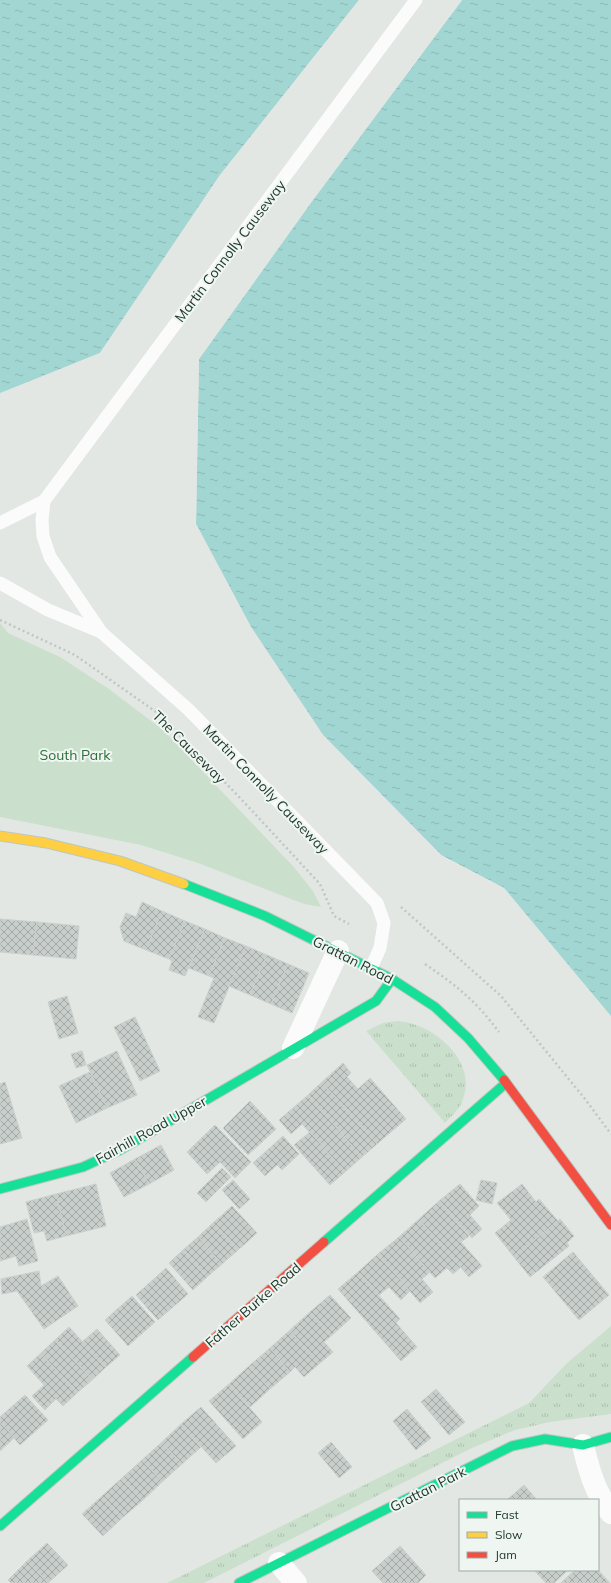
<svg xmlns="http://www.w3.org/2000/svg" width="611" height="1583" viewBox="0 0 611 1583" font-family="Mulish,sans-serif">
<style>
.grass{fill:url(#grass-tufts)}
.park{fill:#cbe0cc}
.water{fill:url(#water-ripples)}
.pier{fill:#e2e7e3}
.building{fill:url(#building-cross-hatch);stroke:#cad0cc}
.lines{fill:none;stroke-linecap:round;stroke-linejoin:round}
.fast-casing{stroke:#bdc7c1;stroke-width:11}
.slow-casing{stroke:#bdc7c1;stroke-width:11}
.jam-casing{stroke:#bdc7c1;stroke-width:11}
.path{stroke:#bfc7c3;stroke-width:2.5;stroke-dasharray:2 3;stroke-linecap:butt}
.lane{stroke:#fbfbfb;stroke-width:13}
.street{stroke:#fbfbfb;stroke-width:22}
.fast{stroke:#16e098;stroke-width:9}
.slow{stroke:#ffcf43;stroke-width:9}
.jam{stroke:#f24e42;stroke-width:9}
.labels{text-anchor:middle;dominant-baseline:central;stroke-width:4;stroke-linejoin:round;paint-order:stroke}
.street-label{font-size:14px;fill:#20392d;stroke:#eff6f1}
.park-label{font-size:14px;fill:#2c6e38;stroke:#eff6f1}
</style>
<defs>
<pattern id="grass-tufts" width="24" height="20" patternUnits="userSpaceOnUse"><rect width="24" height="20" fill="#cbe0cc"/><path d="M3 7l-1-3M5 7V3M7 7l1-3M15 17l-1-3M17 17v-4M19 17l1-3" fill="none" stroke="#aec1b0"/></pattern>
<pattern id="water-ripples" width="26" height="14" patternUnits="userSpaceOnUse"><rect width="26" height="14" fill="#a2d6d2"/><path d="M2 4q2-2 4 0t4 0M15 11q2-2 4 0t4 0" fill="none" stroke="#8bb8b5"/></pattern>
<pattern id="building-cross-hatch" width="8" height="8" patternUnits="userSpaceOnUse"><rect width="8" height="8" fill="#c8cecb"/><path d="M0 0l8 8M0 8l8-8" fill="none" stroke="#a2a8a5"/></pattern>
</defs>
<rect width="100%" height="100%" fill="#e2e7e3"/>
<!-- grass -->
<g class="grass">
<path d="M398,1021C403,1022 408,1022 413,1024C444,1033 478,1068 462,1102C459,1110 451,1116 445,1123L366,1031L383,1023Z"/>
<path d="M611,1326V1414L550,1422L515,1430L470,1449L204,1583H167L529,1403L567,1363Z"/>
</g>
<!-- park -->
<path class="park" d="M0,623L8,633L60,657L109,689L163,730L293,866L313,891L321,907L304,904L198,863L141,845L0,817Z"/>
<!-- water -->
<g class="water">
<path d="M0,0H359L220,175L100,353L0,394Z"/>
<path d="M462,0H611V1016L504,888L441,855L323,735L251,627L196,524L199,359L310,204Z"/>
</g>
<!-- pier -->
<g class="pier">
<path d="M359,0H361L221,176L101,354L0,396V393L100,353L220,175Z"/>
<path d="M459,0H462L310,204L199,359L196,524L251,627L323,735L441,855L504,888L611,1018L503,889L440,857L321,736L249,628L194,524L198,359L308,203Z"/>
</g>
<!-- building -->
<g class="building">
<path d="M142,902L162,911L146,950L124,941L120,927L126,913L136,917Z"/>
<path d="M162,911L185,921L169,959L146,950Z"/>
<path d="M0,919L37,922L33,955L0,952Z"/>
<path d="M185,921L205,929L185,976L169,970L172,961L169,959Z"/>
<path d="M37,922L79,926L76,959L33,955Z"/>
<path d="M205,929L225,938L209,976L189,968Z"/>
<path d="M225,938L246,946L214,1023L198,1017L214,978L209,976Z"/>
<path d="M246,946L267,955L250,995L229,986Z"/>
<path d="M267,955L288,964L271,1004L250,995Z"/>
<path d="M288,964L309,973L292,1013L271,1004Z"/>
<path d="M67,996L78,1033L59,1039L48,1002Z"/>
<path d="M135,1017L160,1071L140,1081L114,1027Z"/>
<path d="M82,1051L86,1065L76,1068L71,1054Z"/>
<path d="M117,1051L137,1095L107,1108L87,1065Z"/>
<path d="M343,1063L351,1073L347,1077L358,1089L370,1078L406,1119L377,1144L322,1082Z"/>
<path d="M90,1072L107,1108L76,1123L59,1086Z"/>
<path d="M5,1082L22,1138L0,1144V1084Z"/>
<path d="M322,1082L377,1144L362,1157L308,1095Z"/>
<path d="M308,1095L362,1157L345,1172L302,1124L291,1134L279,1120Z"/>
<path d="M250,1101L276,1129L248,1155L223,1128Z"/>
<path d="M215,1125L251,1162L235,1178L220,1162L207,1174L187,1152Z"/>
<path d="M310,1132L345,1172L330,1185L294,1145Z"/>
<path d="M283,1136L299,1154L282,1170L277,1165L265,1176L253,1163Z"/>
<path d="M161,1145L174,1170L149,1184L135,1159Z"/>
<path d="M135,1159L149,1184L124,1197L110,1173Z"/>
<path d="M222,1168L231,1177L206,1202L197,1193Z"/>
<path d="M233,1180L250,1199L239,1209L222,1190Z"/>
<path d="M481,1180L497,1183L492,1204L476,1200Z"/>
<path d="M96,1184L106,1226L66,1236L56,1194Z"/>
<path d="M460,1184L479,1206L470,1215L482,1229L472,1238L439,1201Z"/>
<path d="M522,1184L536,1202L539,1199L558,1221L514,1257L495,1233L511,1220L497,1203Z"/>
<path d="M56,1194L66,1236L47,1241L44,1231L34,1233L26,1202Z"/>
<path d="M439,1201L469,1236L461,1242L482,1266L469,1277L419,1219Z"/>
<path d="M232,1206L257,1233L238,1250L213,1223Z"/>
<path d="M27,1219L38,1261L19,1266L16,1256L0,1261V1227Z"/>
<path d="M419,1219L461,1267L453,1274L447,1268L435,1278L399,1237Z"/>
<path d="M560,1219L574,1236L567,1243L569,1246L530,1277L514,1257Z"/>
<path d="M213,1223L238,1250L222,1264L198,1237Z"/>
<path d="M198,1237L222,1264L207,1277L183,1250Z"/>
<path d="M399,1237L430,1272L422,1279L433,1292L420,1303L378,1254Z"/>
<path d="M183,1250L207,1277L193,1290L169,1263Z"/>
<path d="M573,1252L609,1295L579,1320L543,1277Z"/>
<path d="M378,1254L410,1291L401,1300L389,1287L379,1295L358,1272Z"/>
<path d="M166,1268L188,1294L158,1320L136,1295Z"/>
<path d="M39,1271L41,1286L58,1276L78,1306L44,1329L17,1291L2,1294L1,1279Z"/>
<path d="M358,1272L400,1319L396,1323L417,1347L401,1361L338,1289Z"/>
<path d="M330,1295L351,1318L331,1336L310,1312Z"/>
<path d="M132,1296L155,1322L128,1346L105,1320Z"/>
<path d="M310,1312L331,1336L324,1342L333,1352L319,1364L290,1330Z"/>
<path d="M69,1327L106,1367L92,1380L55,1340Z"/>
<path d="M97,1329L120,1355L106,1367L82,1342Z"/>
<path d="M290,1330L319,1364L304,1377L295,1367L290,1372L270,1348Z"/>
<path d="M55,1340L92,1380L77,1393L41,1353Z"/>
<path d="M270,1348L290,1372L270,1389L249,1366Z"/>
<path d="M41,1353L77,1393L63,1406L56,1399L45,1410L32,1396L44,1385L27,1366Z"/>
<path d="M249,1366L270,1389L250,1407L229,1384Z"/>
<path d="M229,1384L262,1422L243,1439L209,1401Z"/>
<path d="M436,1389L465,1422L449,1435L421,1402Z"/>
<path d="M25,1395L48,1420L20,1445L0,1422V1417Z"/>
<path d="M201,1407L236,1446L216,1463L181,1424Z"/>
<path d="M407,1409L431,1438L416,1450L393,1421Z"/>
<path d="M0,1422L14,1438L0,1451Z"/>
<path d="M181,1424L201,1447L182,1464L162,1442Z"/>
<path d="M162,1442L182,1464L162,1482L142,1460Z"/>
<path d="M331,1442L352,1467L339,1478L318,1453Z"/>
<path d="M142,1460L162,1482L142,1501L122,1478Z"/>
<path d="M122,1478L142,1501L122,1518L102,1496Z"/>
<path d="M524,1485L537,1500H507Z"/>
<path d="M102,1496L122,1518L103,1536L82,1514Z"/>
<path d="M47,1543L68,1565L48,1583L27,1561Z"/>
<path d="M400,1546L426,1575L418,1583H383L372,1571Z"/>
<path d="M27,1561L48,1583H11L8,1580Z"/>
<path d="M534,1570H568L554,1583H546Z"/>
<path d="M575,1570H598L610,1583H561Z"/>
</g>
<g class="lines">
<defs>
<g id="fast">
<path d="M184,884L265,916L392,979L435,1007L468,1038L504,1080"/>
<path d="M0,1189L83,1167L120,1150L376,1001L392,979"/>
<path d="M324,1242L506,1083"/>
<path d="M0,1526L193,1357"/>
<path d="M239,1583L512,1446L545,1439L583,1445L611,1437"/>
</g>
<path id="slow" d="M0,836L46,843L120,861L184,884"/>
<g id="jam">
<path d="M504,1080L611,1225"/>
<path d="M193,1357L324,1242"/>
</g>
</defs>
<!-- fast casing -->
<use href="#fast" class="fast-casing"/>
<!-- slow casing -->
<use href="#slow" class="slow-casing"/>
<!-- jam casing -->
<use href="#jam" class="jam-casing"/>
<!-- path -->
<g class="path">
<path d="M0,620L75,655L159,714L242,800L320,884L334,916L349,924"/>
<path d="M401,907L501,996L585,1099L611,1134"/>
<path d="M425,964C457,986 476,1001 499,1032"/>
</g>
<!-- lane -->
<g class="lane">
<path d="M44,501L42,520L43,536L50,557L101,632L189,710L377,903L384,923L380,948L371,968"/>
<path d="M0,523L44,501L416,0"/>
<path d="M0,583L48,610L101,632"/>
</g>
<!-- street -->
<g class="street">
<path d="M293,1048L338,951"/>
<path d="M583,1445C589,1471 595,1492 611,1513"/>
<path d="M279,1563L296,1583"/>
</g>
<!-- fast -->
<use href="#fast" class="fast"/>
<!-- slow -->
<use href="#slow" class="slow"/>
<!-- jam -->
<use href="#jam" class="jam"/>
</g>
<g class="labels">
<!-- street labels -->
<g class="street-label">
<text transform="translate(230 251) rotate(-53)">Martin Connolly Causeway</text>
<text transform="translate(189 747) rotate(45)">The Causeway</text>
<text transform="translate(266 789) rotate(46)">Martin Connolly Causeway</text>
<text transform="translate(353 960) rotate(27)">Grattan Road</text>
<text transform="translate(151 1130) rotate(-29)">Fairhill Road Upper</text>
<text transform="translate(253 1305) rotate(-41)">Father Burke Road</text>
<text transform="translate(428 1489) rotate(-27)">Grattan Park</text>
</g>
<!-- park labels -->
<g class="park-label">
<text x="75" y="755">South Park</text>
</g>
</g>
<!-- legend -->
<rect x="459" y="1499" width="140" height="72" fill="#eff6f1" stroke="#9caaa3"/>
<rect x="467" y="1512" width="20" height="6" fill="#16e098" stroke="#9caaa3"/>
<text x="495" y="1519" font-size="12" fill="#20392d">Fast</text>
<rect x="467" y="1532" width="20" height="6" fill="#ffcf43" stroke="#9caaa3"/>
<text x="495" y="1539" font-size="12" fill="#20392d">Slow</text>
<rect x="467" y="1552" width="20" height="6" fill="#f24e42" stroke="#9caaa3"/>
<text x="495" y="1559" font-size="12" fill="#20392d">Jam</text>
</svg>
